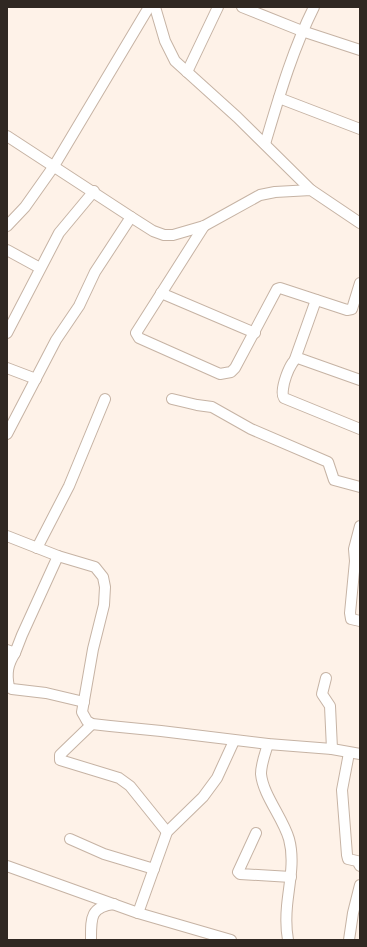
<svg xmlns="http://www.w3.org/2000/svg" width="367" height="947" viewBox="0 0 367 947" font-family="Overpass,sans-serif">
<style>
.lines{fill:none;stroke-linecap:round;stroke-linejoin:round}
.minor-casing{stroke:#c6b3a4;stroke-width:12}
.minor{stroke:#fff;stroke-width:10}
</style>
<rect width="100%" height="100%" fill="#fef2e8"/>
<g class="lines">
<defs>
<g id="minor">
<path d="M155,7L165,41L175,61L237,117L311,190"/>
<path d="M242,7L302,31L360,50"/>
<path d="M187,72L218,7"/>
<path d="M279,98L360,129"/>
<path d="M7,136L131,217L153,231L164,235H173L204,226L260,195L275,192L311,190L360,223"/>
<path d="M265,144C279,97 292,51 314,7"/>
<path d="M7,226L25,207L54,166L149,7"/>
<path d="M204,226L136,333L139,338L220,374L231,372L235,368L277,289L280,288L347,310L352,309L360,283"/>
<path d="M7,250L40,268"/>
<path d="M161,293L255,333"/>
<path d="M7,333L59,233L94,191"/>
<path d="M295,359L316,300"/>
<path d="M7,368L36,379"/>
<path d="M360,380L298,358C290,360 279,391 284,398L360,429"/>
<path d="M172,399L197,405L212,407L251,429L328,462L334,480L360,487"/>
<path d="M7,434L56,340L79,306L95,272L131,217"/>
<path d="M360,526L354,549L355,561L350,613L351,619L360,621"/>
<path d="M7,536L58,556L95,567L103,577L105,587L104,605L93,649L82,712L87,721L92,724L110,726L161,731L268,744L332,749L360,754"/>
<path d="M37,548L69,486L105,399"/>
<path d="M7,650L15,653L22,635L58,556"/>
<path d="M15,653C8,664 6,673 9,687L12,689L46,693L84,702"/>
<path d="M326,678L322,694L330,706L332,749"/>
<path d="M92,724L64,751L60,755V760L119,778L130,786L167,832"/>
<path d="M268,744C265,754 261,764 261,774C263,795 283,818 289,839C295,861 289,884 287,906C286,917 286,929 288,940"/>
<path d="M349,753L342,790L347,855L348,859L357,861L360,866"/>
<path d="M256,833L238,872L240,874L291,877"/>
<path d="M70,839L104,854L154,869"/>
<path d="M7,866L138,913L231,940"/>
<path d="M138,913L167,832L203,797L217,778L234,741"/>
<path d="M91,940C91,918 90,907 114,904"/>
<path d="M349,940L353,913L360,885"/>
</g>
</defs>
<!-- minor casing -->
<use href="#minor" class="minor-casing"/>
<!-- minor -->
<use href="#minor" class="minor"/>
</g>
<!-- border -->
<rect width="367" height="947" fill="none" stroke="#302822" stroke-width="16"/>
</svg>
